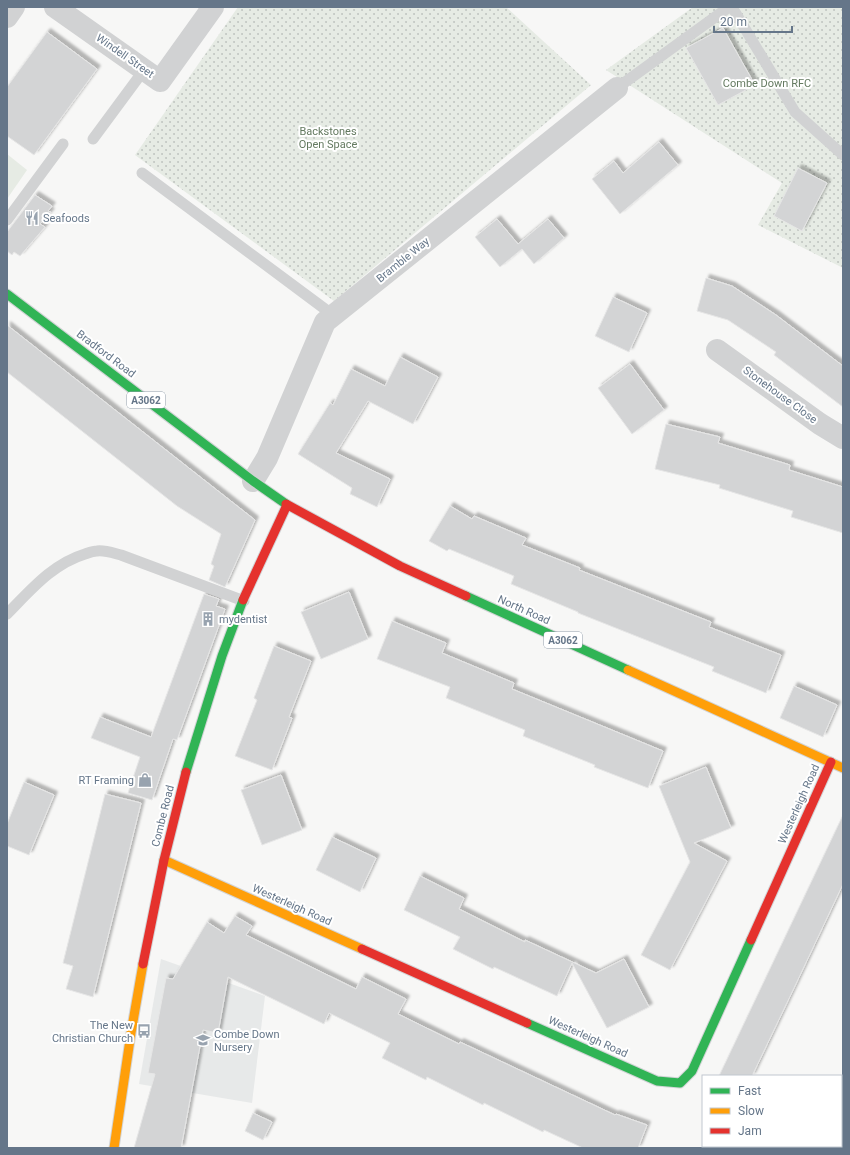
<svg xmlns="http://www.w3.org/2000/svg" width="850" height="1155" viewBox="0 0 850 1155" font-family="Roboto,sans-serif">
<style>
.built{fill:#e7e9e9}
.green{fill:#e6ebe4}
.park{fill:url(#park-dots)}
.building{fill:#d3d4d5;stroke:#e6e6e6;filter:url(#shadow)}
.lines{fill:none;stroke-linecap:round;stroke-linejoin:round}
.fast-casing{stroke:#d2d4d6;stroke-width:11}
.slow-casing{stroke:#d2d4d6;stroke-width:11}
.jam-casing{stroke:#d2d4d6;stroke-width:11}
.lane{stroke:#d1d2d3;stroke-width:11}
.street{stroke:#d1d2d3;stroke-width:22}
.fast{stroke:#30b455;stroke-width:9}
.slow{stroke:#ff9f0a;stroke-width:9}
.jam{stroke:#e5322d;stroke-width:9}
.labels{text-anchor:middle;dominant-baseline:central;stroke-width:4;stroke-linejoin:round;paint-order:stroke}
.shield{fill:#fff;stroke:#939fac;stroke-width:1}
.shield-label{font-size:10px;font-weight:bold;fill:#657689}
.street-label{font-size:11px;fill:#657689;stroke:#fff}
.park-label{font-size:11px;fill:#647a60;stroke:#fff}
.poi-label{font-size:11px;fill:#657689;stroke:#fff;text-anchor:start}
</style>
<defs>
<pattern id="park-dots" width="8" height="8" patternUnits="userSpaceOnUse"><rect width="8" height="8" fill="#e6ebe4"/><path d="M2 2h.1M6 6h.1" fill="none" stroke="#bec3bf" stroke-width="1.8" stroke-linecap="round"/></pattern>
<filter id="shadow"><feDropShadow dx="3.5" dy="-3.5" stdDeviation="1" flood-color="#0004"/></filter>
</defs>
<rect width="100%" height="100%" fill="#f7f7f6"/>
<!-- built -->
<path class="built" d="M161,959L265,996L252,1103L139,1084Z"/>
<!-- green -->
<path class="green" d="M7,154L27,170L7,199Z"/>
<!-- park -->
<g class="park">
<path d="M238,7H506L591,85L334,301L135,155Z"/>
<path d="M693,7H843V268L758,225L782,183L606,70Z"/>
</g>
<!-- building -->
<g class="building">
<path d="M723,28L755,85L718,105L686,48Z"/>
<path d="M47,32L97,69L34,155L7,136V87Z"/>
<path d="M659,142L678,165L620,214L592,179L614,161L623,173Z"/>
<path d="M798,168L827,183L802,231L774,216Z"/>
<path d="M35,195L52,206L48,211L51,212L40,224L45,227L20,256L14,252L12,255L7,251V232Z"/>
<path d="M497,219L518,244L548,219L564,238L534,264L522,249L500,267L475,237Z"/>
<path d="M706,278L732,286L776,315L843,366V407L774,355L776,352L728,320L697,311Z"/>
<path d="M613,297L647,313L629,352L595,336Z"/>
<path d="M7,325L255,520L225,587L209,580L214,566L211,564L221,534L177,506L7,372Z"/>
<path d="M400,357L438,377L413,424L368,401L336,453L390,479L377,507L350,494L352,488L298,454L330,403L333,405L351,369L385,386Z"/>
<path d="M630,364L664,410L632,434L598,388Z"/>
<path d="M666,424L720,437L718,443L790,465L789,470L843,487V533L791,517L793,511L719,488L720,485L655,469Z"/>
<path d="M450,506L472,519L474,516L526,538L522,545L580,568L579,570L711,622L709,627L781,655L766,693L712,671L714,667L578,613V612L511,584L514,576L449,549L447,551L429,541Z"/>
<path d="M349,592L368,639L321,659L301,612Z"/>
<path d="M204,594L219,599L216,606L225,609L177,740L173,739L152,800L128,793L140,757L91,738L100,717L151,737Z"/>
<path d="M392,621L446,643L442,653L514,683L512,689L663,751L648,788L594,767L595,765L523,736L525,730L446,698L450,687L377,659Z"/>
<path d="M274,646L311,661L289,717L292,718L272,770L235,756L257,700L254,698Z"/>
<path d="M794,686L837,705L823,737L780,718Z"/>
<path d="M706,767L731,828L694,843L727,861L670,970L641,955L690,862L659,786Z"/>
<path d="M281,775L302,830L262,845L241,790Z"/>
<path d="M24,782L54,795L29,855L7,846V824Z"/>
<path d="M105,794L141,803L93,997L66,989L73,966L63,963Z"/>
<path d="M843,815V884L794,988L752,1076H719Z"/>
<path d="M332,837L376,858L360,892L316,870Z"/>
<path d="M420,876L464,898L459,909L525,942V940L596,973L624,959L649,1007L607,1028L572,963L557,996L494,967L493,969L453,949L460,937L404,910Z"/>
<path d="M235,916L252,926L246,935L356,989L362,977L406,999L398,1014L459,1044L460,1042L615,1115L616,1114L647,1125L638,1148H583L544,1130L543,1132L484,1103L483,1105L427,1077L426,1080L382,1058L390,1043L364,1030L329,1013L324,1024L228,977L218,1033L203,1030L181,1148H134L155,1074L148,1073L166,978L173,979L207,922L224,933Z"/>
<path d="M253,1113L272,1122L263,1140L245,1131Z"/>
</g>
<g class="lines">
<defs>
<g id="fast">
<path d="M7,294L253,481L286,504"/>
<path d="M466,596L628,670"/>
<path d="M186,772L222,656L243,600"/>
<path d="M527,1023L657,1081L680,1083L692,1071L751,940"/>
</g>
<g id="slow">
<path d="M628,670L843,768"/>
<path d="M164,860L362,949"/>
<path d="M114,1148L131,1033L143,964"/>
</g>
<g id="jam">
<path d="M286,504L400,566L466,596"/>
<path d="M243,600L287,505"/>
<path d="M751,940L831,762"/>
<path d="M362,949L527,1023"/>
<path d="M143,964L164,860L186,772"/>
</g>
</defs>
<!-- fast casing -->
<use href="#fast" class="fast-casing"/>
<!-- slow casing -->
<use href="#slow" class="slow-casing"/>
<!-- jam casing -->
<use href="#jam" class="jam-casing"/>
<!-- lane -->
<g class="lane">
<path d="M732,7L795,112L843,155"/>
<path d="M617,88L729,7"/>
<path d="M93,139L144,70"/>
<path d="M142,173L333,315"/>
<path d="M7,220L63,144"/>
<path d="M7,614C30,591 52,564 85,554C88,553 93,551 97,551C105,550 113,553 121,555L244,601"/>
</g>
<!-- street -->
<g class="street">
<path d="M55,7L160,81L213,7"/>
<path d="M7,17L14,7"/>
<path d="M717,350L820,424L843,438"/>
<path d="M253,481L267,458L325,322L617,88"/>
</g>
<!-- fast -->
<use href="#fast" class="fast"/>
<!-- slow -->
<use href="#slow" class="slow"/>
<!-- jam -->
<use href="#jam" class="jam"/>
</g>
<!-- icons -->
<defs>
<symbol id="restaurant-bare" viewBox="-9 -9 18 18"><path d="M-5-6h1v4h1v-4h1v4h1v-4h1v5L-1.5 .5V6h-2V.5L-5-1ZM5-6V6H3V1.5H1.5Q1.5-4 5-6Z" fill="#98a3af" stroke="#fff" stroke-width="2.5" paint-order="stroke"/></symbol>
<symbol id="building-bare" viewBox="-9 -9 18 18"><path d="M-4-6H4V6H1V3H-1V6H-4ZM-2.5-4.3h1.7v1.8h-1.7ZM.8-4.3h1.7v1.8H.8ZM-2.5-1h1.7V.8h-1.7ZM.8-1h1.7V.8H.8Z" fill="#98a3af" stroke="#fff" stroke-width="2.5" paint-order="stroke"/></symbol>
<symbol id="shop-bare" viewBox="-9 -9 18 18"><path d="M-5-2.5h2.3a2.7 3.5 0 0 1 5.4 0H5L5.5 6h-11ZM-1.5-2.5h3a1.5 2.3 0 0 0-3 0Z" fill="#98a3af" stroke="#fff" stroke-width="2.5" paint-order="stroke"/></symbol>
<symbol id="bus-bare" viewBox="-9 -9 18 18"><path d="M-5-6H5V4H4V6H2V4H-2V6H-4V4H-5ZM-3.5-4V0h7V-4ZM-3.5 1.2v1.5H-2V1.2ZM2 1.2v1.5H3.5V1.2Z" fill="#98a3af" stroke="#fff" stroke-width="2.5" paint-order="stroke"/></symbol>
<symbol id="school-bare" viewBox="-9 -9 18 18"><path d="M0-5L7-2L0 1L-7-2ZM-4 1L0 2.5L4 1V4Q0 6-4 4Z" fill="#98a3af" stroke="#fff" stroke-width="2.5" paint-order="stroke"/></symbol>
</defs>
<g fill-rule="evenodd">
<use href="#restaurant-bare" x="22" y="208" width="20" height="20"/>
<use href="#building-bare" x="198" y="609" width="20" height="20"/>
<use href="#shop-bare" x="135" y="770" width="20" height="20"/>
<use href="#bus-bare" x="134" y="1021" width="20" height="20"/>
<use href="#school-bare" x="193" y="1030" width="20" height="20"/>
</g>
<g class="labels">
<!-- shield labels -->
<g class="shield">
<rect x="127" y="392" width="38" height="16" rx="3"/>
<rect x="544" y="632" width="38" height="16" rx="3"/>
</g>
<g class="shield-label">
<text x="146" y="400">A3062</text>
<text x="563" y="640">A3062</text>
</g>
<!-- street labels -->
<g class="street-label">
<text transform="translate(125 56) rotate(35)">Windell Street</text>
<text transform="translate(403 260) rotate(-39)">Bramble Way</text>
<text transform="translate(106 354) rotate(37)">Bradford Road</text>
<text transform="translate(780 395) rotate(36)">Stonehouse Close</text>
<text transform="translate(524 610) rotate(24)">North Road</text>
<text transform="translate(799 804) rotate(-66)">Westerleigh Road</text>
<text transform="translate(163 816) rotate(-76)">Combe Road</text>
<text transform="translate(292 905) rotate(24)">Westerleigh Road</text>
<text transform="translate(588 1037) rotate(24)">Westerleigh Road</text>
</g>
<!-- park labels -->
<g class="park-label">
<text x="767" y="83">Combe Down RFC</text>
<text x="328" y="131">Backstones<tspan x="328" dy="13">Open Space</tspan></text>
</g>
<!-- poi labels -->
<g class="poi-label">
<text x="43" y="218">Seafoods</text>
<text x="219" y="619">mydentist</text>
<text x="134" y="780" text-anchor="end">RT Framing</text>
<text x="133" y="1025" text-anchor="end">The New<tspan x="133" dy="13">Christian Church</tspan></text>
<text x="214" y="1034">Combe Down<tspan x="214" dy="13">Nursery</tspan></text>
</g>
</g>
<!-- border -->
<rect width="850" height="1155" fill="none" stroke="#657689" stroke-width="16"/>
<!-- legend -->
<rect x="702" y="1075" width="140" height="72" fill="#ffffff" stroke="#c1c8d0"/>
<rect x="710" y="1088" width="20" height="6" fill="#30b455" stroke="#c1c8d0"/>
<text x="738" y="1095" font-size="12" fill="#657689">Fast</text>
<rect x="710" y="1108" width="20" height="6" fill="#ff9f0a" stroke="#c1c8d0"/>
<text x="738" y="1115" font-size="12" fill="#657689">Slow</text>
<rect x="710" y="1128" width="20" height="6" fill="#e5322d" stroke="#c1c8d0"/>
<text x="738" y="1135" font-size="12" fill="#657689">Jam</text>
<!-- scale -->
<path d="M714 26v6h78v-6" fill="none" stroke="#657689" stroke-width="2"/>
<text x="720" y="26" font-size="12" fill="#657689" stroke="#ffffff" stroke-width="3" paint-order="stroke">20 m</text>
</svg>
